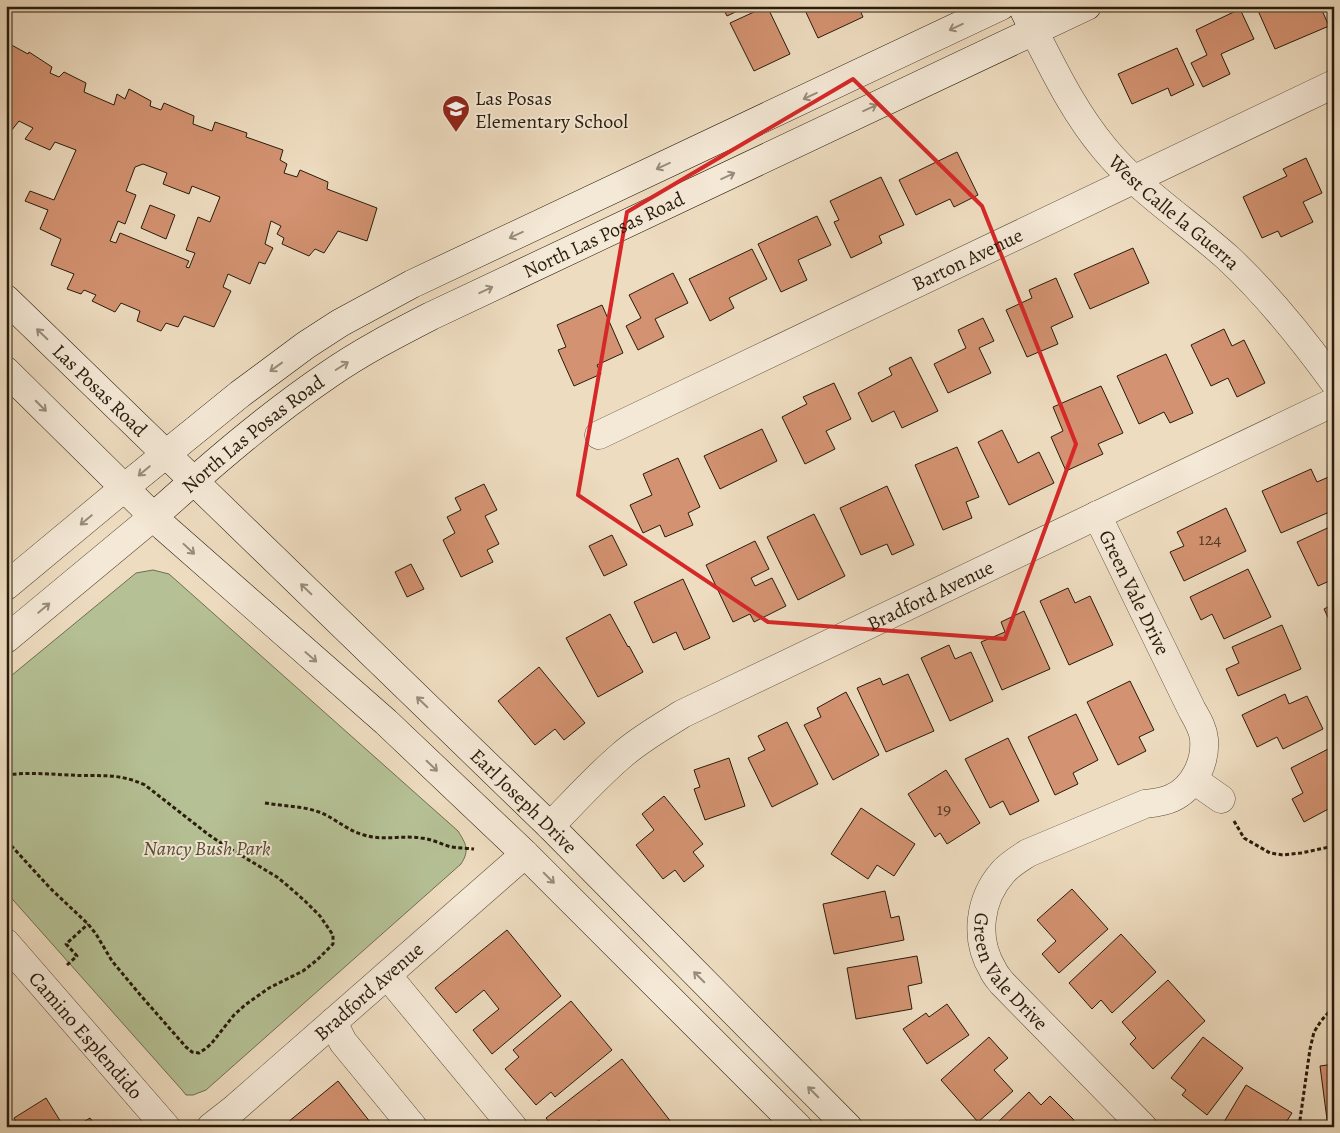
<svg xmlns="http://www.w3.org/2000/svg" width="1340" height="1133" viewBox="0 0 1340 1133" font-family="Alegreya,serif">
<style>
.green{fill:#b5c195;stroke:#6e6e50}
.building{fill:#d39271;stroke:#281c0b;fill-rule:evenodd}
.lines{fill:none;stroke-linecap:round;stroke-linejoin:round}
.minor-casing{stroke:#5a4c38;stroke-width:29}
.tertiary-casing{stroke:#5a4c38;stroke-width:29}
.secondary-casing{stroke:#281c0b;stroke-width:29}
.path{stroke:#281c0b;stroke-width:3;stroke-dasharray:4 2.5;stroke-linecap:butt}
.minor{stroke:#f4e8d6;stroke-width:28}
.tertiary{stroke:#f4e8d6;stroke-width:28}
.secondary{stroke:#f4e8d6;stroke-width:28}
.oneway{stroke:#988c7b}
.marked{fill:none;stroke:#d62828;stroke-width:4;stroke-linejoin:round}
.labels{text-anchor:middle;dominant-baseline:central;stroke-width:4;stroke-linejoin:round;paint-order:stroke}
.number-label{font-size:18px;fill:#533a24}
.poi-label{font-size:20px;fill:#281c0b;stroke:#f4e8d6;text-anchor:start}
.street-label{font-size:20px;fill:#281c0b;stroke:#f4e8d6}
.park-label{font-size:20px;font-style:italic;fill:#524e34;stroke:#f4e8d6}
</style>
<rect width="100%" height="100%" fill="#eedcc0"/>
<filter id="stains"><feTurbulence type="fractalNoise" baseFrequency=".004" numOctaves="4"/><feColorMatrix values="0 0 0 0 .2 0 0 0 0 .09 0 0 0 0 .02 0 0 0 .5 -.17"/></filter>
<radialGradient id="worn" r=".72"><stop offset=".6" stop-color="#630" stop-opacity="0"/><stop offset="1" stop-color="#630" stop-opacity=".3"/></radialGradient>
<!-- green -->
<path class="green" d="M153,570L169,574L458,831C466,844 470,850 461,864L206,1090L193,1095H186L182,1090L6,892V680L136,573Z"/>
<!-- building -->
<g class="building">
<path d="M722,6H748L727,16Z"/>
<path d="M767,6L790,54L754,71L730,23Z"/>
<path d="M803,6H858L863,17L818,38Z"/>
<path d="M1256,6H1320L1329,26L1275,49Z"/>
<path d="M1240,9L1254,39L1221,54L1230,74L1203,87L1191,63L1207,55L1196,30Z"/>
<path d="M6,42L28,54L29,52L52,67L50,73L59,77L64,72L86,83L84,92L114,105L117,94L125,99L129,89L151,101L150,106L161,110L164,103L194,116L193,124L212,131L215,122L247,133L246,137L283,150L280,160L287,164L284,173L297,177L300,170L328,182L327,189L377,208L367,241L338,231L324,253L315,249L309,256L282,244L284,238L277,234L281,226L271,221L265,244L273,248L265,264L259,262L250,284L228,274L223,287L231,291L214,327L184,316L178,327L166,323L161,331L137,321L140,311L121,303L115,312L92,301L96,295L84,290L81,294L67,289L74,274L51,265L61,239L40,229L48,210L25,201L30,191L54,200L76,150L55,142L50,150L25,139L33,128L19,121L11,131L6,128ZM143,164L167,173L163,184L189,194L192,186L220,197L210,222L198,217L186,250L195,253L189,268L186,267L189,261L120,233L116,243L110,241L118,221L125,224L136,195L126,191L135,167Z"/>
<path d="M1177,48L1194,85L1171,96L1168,88L1132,104L1118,74Z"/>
<path d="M957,152L978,195L954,207L950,199L916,215L899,180Z"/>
<path d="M1306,158L1322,193L1303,202L1313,222L1281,237L1278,231L1262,238L1243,197L1287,176L1283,169Z"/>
<path d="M881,177L904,225L879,236L882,243L851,258L834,222L839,220L830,201Z"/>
<path d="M150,205L175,215L166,239L141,228Z"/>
<path d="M817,216L831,245L798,260L807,280L781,292L758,244Z"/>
<path d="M1133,248L1149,283L1090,309L1074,274Z"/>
<path d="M752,249L767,279L729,298L734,308L710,321L689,279Z"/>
<path d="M673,273L688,303L655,319L664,337L638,350L626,326L641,318L629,295Z"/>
<path d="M1056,278L1073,317L1051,327L1058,344L1027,357L1006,310L1032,298L1029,290Z"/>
<path d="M602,305L623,353L597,365L601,374L574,386L558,350L566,347L557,325Z"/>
<path d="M983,318L994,341L979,348L991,373L948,393L934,364L966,348L958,330Z"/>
<path d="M1224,329L1232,346L1244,340L1265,383L1237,397L1228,378L1211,386L1191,345Z"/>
<path d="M1166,354L1193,413L1170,423L1164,412L1139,424L1117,376Z"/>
<path d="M911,357L938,411L902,428L894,411L872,422L858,393L892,375L889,368Z"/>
<path d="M834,383L851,419L826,431L835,449L805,464L782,417L807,404L803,397Z"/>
<path d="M1101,386L1123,433L1098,444L1103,454L1066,471L1051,437L1063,431L1053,407Z"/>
<path d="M762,429L777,461L720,489L704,456Z"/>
<path d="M1002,430L1018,463L1039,452L1054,483L1009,505L978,442Z"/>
<path d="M957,447L979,497L966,502L972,518L943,530L915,465Z"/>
<path d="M678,458L700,507L688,513L693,525L665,537L660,525L643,533L630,505L652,495L643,474Z"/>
<path d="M1311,469L1317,482L1331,476L1334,481V510L1281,533L1262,491Z"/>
<path d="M484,484L497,510L485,516L499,544L487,550L493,562L461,577L443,540L455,533L447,517L461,510L455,498Z"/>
<path d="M887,486L914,545L892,555L887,544L861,555L840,508Z"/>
<path d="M1226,508L1246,551L1184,581L1170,552L1184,546L1177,532Z"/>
<path d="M814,514L845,576L798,600L767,537Z"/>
<path d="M1334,525V579L1318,586L1297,542Z"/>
<path d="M612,535L627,565L604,576L589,546Z"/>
<path d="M755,541L769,569L751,578L755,586L772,578L786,606L754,622L750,614L733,622L706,565Z"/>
<path d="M411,564L424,589L407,597L395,572Z"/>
<path d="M1248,569L1271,617L1224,639L1212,614L1201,620L1190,597Z"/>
<path d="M683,579L710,638L684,650L676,632L653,643L634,602Z"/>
<path d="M1068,588L1075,603L1090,596L1113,645L1069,665L1040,601Z"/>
<path d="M1334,604V630L1324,609Z"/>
<path d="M1024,611L1050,669L1002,690L981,642L1005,632L1001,622Z"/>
<path d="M610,614L628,647L629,646L643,672L598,697L566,638Z"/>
<path d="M1282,625L1301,669L1238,696L1226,669L1239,663L1232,647Z"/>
<path d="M949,645L955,659L971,652L993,701L950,721L921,658Z"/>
<path d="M539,667L585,723L564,740L555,729L535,745L498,701Z"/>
<path d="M908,674L934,731L886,752L857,688L880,678L883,685Z"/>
<path d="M1130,681L1154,730L1139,737L1146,751L1118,765L1087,702Z"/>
<path d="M846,692L879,755L833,780L804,725L821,717L817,708Z"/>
<path d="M1285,694L1289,704L1307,696L1323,729L1283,749L1277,737L1257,747L1242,715Z"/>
<path d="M1076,714L1098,760L1073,773L1078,784L1055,795L1028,737Z"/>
<path d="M787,722L818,784L772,807L748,758L765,750L758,736Z"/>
<path d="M1008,738L1039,801L1010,815L1003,801L990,808L965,759Z"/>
<path d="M1334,746V806L1304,822L1292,799L1303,793L1291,768Z"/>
<path d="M729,758L745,806L705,820L694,789L700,787L694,770Z"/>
<path d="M946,770L980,823L947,844L940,833L935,837L908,794Z"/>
<path d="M664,796L703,844L693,852L704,866L684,882L675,870L663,879L636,845L654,830L642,814Z"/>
<path d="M861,808L915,844L894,876L877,865L868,879L831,854Z"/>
<path d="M1072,889L1108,929L1059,973L1042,954L1056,941L1037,920Z"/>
<path d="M885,891L891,918L899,916L904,940L834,954L823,904Z"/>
<path d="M507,930L561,996L492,1054L473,1030L499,1009L484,990L456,1013L435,988Z"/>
<path d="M1121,934L1156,972L1112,1013L1101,1000L1092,1009L1069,983Z"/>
<path d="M917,956L922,983L908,986L912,1009L856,1019L847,968Z"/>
<path d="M1168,980L1205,1021L1153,1069L1130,1044L1136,1038L1122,1022Z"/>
<path d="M571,1001L612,1050L555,1097L551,1092L536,1105L505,1069L519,1057L513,1050Z"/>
<path d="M947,1004L969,1035L927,1064L903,1029L926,1013L929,1017Z"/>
<path d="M989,1037L1008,1058L994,1070L1013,1091L978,1122L941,1080Z"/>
<path d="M1203,1037L1243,1068L1207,1115L1182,1095L1186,1090L1171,1078Z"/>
<path d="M622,1059L675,1127H604L599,1120L590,1127H553L546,1118Z"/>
<path d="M1334,1064V1127H1328L1320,1066Z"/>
<path d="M338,1081L374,1127H282Z"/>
<path d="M1246,1085L1292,1113L1283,1127H1221Z"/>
<path d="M1029,1092L1041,1105L1050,1096L1074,1120L1067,1127H993Z"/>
<path d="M46,1098L64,1127H19L14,1118Z"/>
<path d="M90,1118L96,1127H75Z"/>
</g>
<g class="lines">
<defs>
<g id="minor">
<path id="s1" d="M1034,31C1055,72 1074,112 1104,148C1139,191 1187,221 1228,258C1268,295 1302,338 1334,382"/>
<path id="s2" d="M599,435L1334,84"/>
<path id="s3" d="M1097,515L1192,710C1197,719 1203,728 1204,739C1206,762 1194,788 1172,798C1164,802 1154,803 1145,804L1028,853C1019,859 1010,864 1003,872C979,899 974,939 993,970C995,975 999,979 1002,983L1143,1127"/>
<path d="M1194,780L1221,799"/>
<path id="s4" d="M550,826C574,802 596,777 622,755C640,739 662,727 682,714L1334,402"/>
<path id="s5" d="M6,943L166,1127"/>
<path d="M387,975L513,1127"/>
<path d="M333,1022L343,1042L413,1127"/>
<path id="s6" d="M211,1127L234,1109L525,854"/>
</g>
<g id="tertiary">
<path d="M6,586L124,488"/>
<path d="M6,639L153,517"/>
</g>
<g id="secondary">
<path d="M1022,6L1034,31"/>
<path id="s7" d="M6,299L550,826L848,1127"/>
<path d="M6,371L164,527L386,722L525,854L798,1127"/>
<path d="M124,488L240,394L306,345L340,323L412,284L1001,6"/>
<path id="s8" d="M153,517C209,467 266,417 328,375C361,352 396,334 431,316L1087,6"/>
</g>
</defs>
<!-- minor casing -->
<use href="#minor" class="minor-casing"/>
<!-- tertiary casing -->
<use href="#tertiary" class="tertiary-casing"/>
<!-- secondary casing -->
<use href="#secondary" class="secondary-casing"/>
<!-- path -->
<g class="path">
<path d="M6,775C27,772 48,774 69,775C99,777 117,772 145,785L209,835L224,845L277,877L288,886L305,901L320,916L333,935V944L317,960L303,971L269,988L245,1005L234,1015L211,1044L205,1049L199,1053L192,1052L186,1047L142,997L112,961L96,934L88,924L50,888L6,840"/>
<path d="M265,803C283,806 302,806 319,812C335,818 346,830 364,835C383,841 402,835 421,838C432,839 441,844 451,847C459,848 467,848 474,849"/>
<path d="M1234,821L1244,838L1270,853L1283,855L1301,853L1334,846"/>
<path d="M67,965L77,956L66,944L88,924"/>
<path d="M1299,1127L1310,1049L1314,1032L1321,1021L1334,1006"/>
</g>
<!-- minor -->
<use href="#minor" class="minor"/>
<!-- tertiary -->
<use href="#tertiary" class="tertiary"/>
<!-- secondary -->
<use href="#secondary" class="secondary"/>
</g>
<!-- one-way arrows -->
<defs><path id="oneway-shaft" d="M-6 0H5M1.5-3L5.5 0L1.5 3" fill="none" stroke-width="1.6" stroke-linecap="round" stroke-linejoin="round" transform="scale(1.25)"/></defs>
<g class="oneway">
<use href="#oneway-shaft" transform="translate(956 27) rotate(155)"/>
<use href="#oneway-shaft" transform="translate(810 96) rotate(155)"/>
<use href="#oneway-shaft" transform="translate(870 108) rotate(-25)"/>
<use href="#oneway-shaft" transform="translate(663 166) rotate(155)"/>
<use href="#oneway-shaft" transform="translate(728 176) rotate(-25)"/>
<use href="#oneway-shaft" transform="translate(516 235) rotate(155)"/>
<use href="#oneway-shaft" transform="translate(486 290) rotate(-25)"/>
<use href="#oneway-shaft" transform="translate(42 334) rotate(-136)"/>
<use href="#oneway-shaft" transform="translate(342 366) rotate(-32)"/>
<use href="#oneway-shaft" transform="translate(276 367) rotate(144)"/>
<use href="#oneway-shaft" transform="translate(41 406) rotate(45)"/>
<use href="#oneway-shaft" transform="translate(144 471) rotate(140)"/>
<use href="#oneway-shaft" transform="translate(86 520) rotate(140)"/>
<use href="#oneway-shaft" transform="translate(189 549) rotate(43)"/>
<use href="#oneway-shaft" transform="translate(306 589) rotate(-136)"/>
<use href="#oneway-shaft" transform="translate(44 608) rotate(-40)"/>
<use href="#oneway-shaft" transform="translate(311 657) rotate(41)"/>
<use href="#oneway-shaft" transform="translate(422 702) rotate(-136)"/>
<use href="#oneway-shaft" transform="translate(432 766) rotate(44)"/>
<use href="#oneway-shaft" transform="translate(549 878) rotate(45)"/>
<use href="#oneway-shaft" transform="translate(699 977) rotate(-135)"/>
<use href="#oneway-shaft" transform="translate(813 1092) rotate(-135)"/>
</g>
<!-- marked area -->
<path class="marked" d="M853,79L982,206L1076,444L1005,639L768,622L578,495L627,212Z"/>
<!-- icons -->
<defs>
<symbol id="school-pin" viewBox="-11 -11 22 30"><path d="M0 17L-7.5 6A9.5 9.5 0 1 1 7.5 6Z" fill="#8f2418" stroke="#f4e8d6"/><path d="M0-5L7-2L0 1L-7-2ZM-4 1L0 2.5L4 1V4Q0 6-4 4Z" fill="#fff"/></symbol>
</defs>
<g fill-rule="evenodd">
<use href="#school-pin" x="440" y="93" width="32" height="43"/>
</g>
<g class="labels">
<!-- number labels -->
<g class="number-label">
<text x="1210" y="539">124</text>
<text x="944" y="809">19</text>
</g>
<!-- poi labels -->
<g class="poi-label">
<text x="475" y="98">Las Posas<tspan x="475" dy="23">Elementary School</tspan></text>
</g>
<!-- street labels -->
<g class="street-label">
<text stroke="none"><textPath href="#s1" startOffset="232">West Calle la Guerra</textPath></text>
<text stroke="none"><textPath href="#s8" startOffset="535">North Las Posas Road</textPath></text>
<text stroke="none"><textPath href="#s2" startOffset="408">Barton Avenue</textPath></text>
<text stroke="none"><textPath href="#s7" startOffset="131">Las Posas Road</textPath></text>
<text stroke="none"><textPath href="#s8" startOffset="130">North Las Posas Road</textPath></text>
<text stroke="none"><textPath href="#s3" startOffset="86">Green Vale Drive</textPath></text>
<text stroke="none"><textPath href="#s4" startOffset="449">Bradford Avenue</textPath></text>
<text stroke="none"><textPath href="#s7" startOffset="721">Earl Joseph Drive</textPath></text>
<text stroke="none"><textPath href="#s3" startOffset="620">Green Vale Drive</textPath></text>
<text stroke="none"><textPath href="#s6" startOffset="208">Bradford Avenue</textPath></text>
<text stroke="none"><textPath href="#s5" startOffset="122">Camino Esplendido</textPath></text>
</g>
<!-- park labels -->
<g class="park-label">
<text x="207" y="848">Nancy Bush Park</text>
</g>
</g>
<!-- margin -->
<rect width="1340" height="1133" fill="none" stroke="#eedcc0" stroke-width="25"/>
<rect x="8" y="8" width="1325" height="1118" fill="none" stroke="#281c0b" stroke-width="2.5"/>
<rect x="12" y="12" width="1315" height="1108" fill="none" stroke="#281c0b"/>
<rect width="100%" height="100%" filter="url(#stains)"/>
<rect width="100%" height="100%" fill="url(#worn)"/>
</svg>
